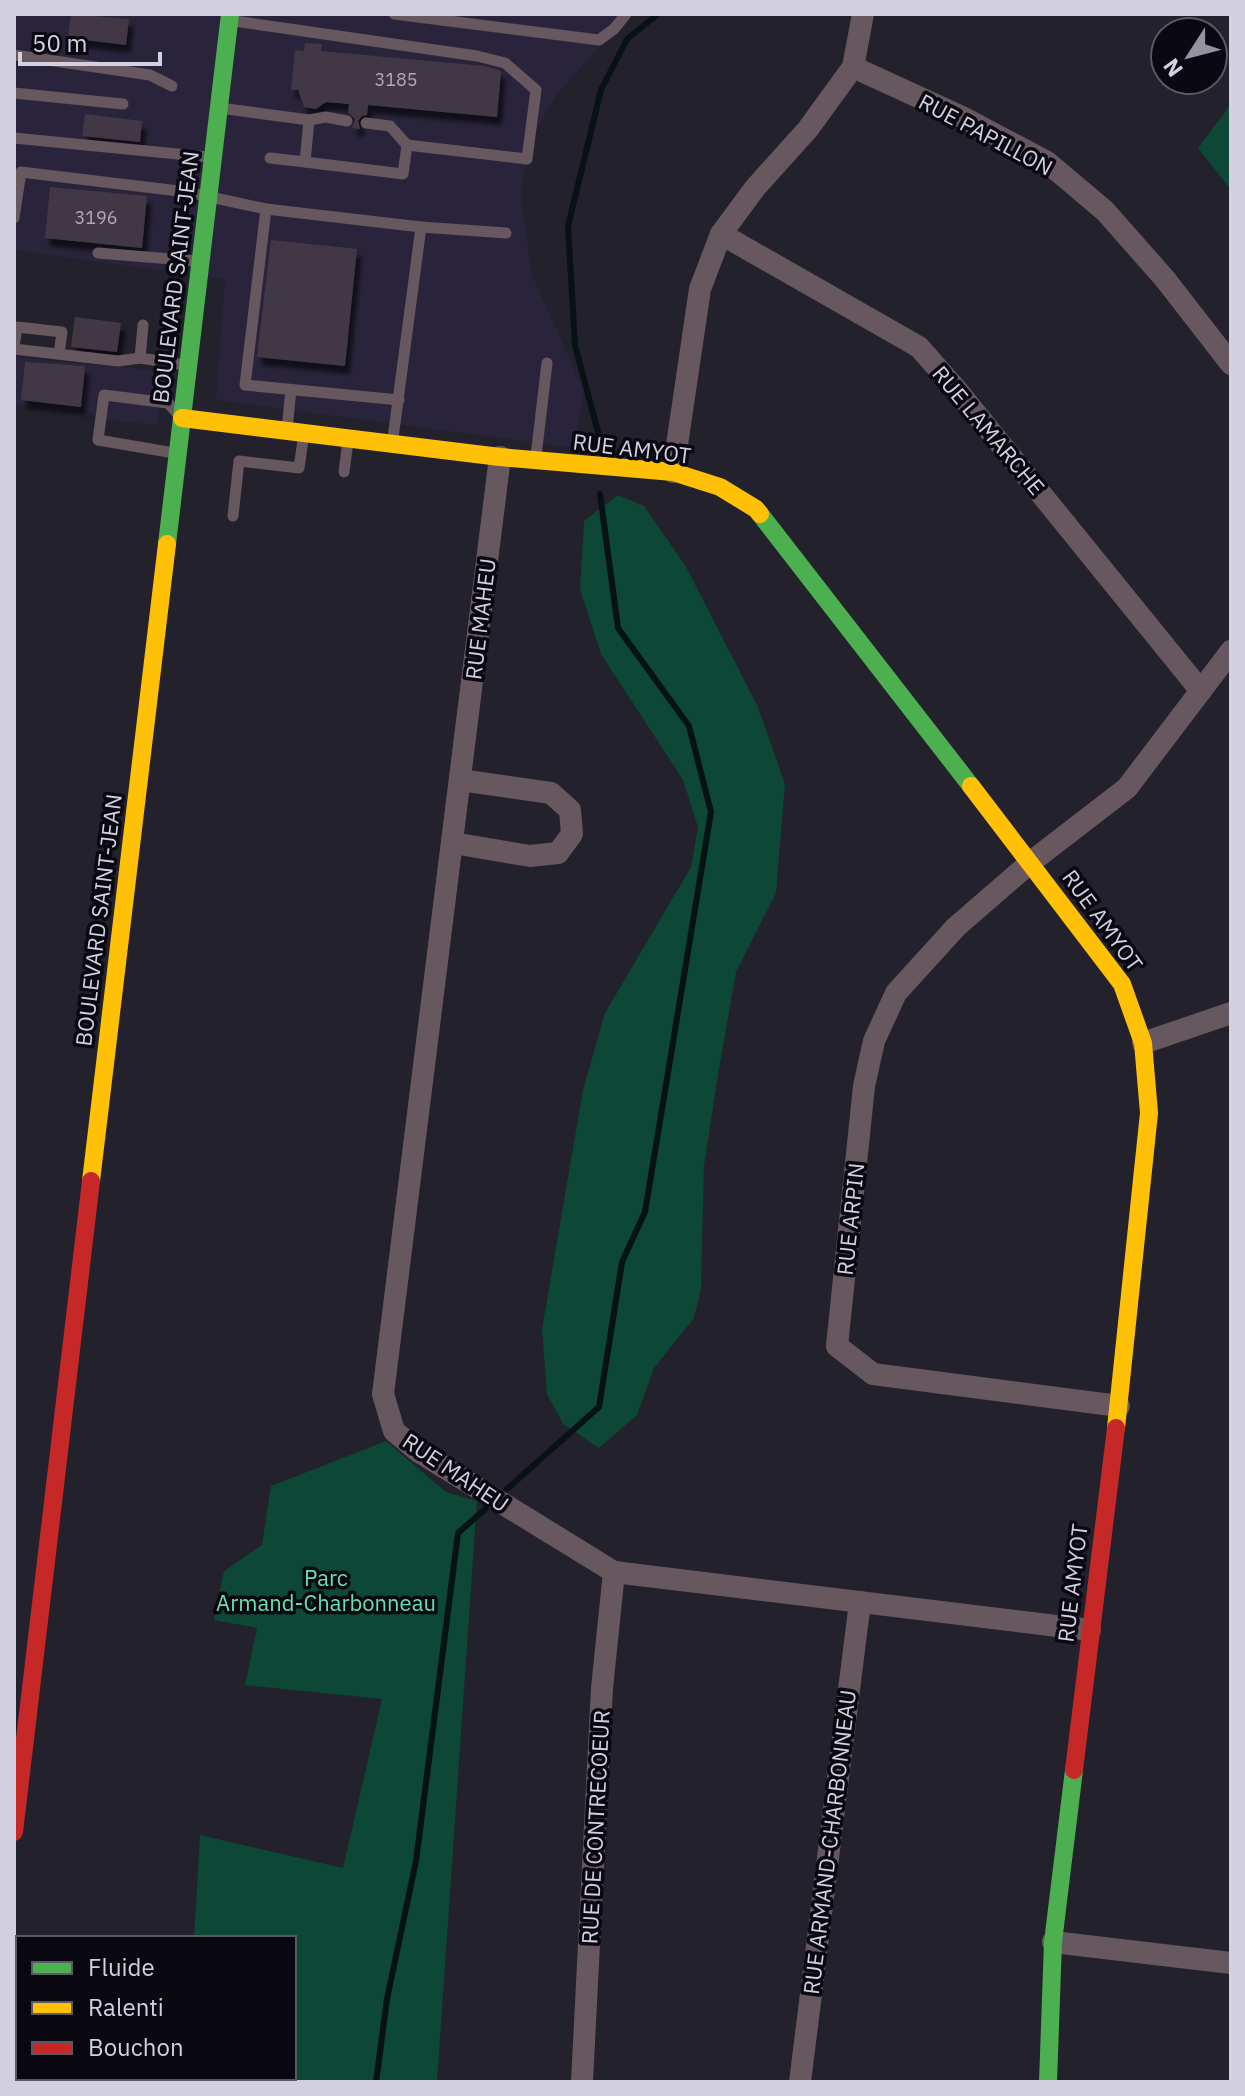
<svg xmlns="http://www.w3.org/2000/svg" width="1245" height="2096" viewBox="0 0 1245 2096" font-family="'IBM Plex Sans',sans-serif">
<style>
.built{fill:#29243b}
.green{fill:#0d4735}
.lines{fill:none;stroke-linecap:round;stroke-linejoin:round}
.stream{stroke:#071215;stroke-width:6}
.building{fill:#423845;filter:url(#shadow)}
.lane{stroke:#67575f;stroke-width:11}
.street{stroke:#67575f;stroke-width:22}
.fast{stroke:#4caf50;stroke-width:18}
.slow{stroke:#ffc107;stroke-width:18}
.jam{stroke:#c62828;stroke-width:18}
.labels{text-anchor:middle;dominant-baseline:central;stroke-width:7;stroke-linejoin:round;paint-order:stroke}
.number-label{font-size:18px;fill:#afabb8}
.street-label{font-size:22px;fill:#d3d1df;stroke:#0a0811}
.park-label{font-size:22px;fill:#6ae0af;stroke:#0a0811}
</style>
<defs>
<filter id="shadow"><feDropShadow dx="4.5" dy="8" stdDeviation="2" flood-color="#0009"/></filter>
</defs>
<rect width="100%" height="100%" fill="#23212b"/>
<!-- built -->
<g class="built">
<path d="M14,14H626L622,21L557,94L529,143L521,196L532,275L583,389L576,448L216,400L225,279L14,250Z"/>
<path d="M14,357L163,371L157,425L110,420L91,413L14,405Z"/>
</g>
<!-- green -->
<g class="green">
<path d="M1231,104V190L1198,148Z"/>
<path d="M618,495L644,506L685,565L758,707L785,784L776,893L736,972L718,1075L704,1166L701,1289L694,1318L654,1368L637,1415L599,1448L563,1424L547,1394L542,1329L583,1090L605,1013L691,867L698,827L683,780L601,654L580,589L584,521Z"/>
<path d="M386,1441L446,1492L477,1501L437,2082H184V2078H294V1938H194L200,1835L343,1868L382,1699L245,1685L257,1628L214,1620L224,1571L262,1545L271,1486Z"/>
</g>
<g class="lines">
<!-- stream -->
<g class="stream">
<path d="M602,447L575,345L568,226L601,90L627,39L658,14"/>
<path d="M500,1495L599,1407L622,1262L645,1212L711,812L689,726L618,628L600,494"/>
<path d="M376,2082L387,1999L416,1861L458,1533L492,1503"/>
</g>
</g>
<!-- building -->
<g class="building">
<path d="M71,14L129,19L126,45L68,38Z"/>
<path d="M305,43L322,44L321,51L484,66L501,71L497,117L368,105L367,115L362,116L358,121L360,129L352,128L355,119L348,112L349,104L326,102L316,109L304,107L298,90H291L295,50L304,51Z"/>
<path d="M85,114L142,121L140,142L82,136Z"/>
<path d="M50,187L147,196L142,248L45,238Z"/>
<path d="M271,240L357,249L345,366L257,357Z"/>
<path d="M75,317L121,323L117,352L71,347Z"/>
<path d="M25,362L85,366L81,407L21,400Z"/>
</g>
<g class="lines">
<!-- lane -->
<g class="lane">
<path d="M394,14L599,40L614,29L626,14"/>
<path d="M14,55L150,75L172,86"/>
<path d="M14,93L123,104"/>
<path d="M220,108L309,120L305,162L403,174L407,145L527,159L536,90L505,63L477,56L234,21"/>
<path d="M309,120L326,117L347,121"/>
<path d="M366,123L390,126L407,145"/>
<path d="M14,138L208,157"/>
<path d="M270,158L305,162"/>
<path d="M14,218L21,172L187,192L266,209"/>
<path d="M421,227L506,233"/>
<path d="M98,253L196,261"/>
<path d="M143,325L140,358L186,365"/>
<path d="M14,347L17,327L62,332L59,354"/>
<path d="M14,349L118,361L140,358"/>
<path d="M287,429L291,390"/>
<path d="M393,438L421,227L266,209L245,385L399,400"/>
<path d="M174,453L98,440L104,395L168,403L176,412"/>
<path d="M536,456L547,363"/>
<path d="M344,472L348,441"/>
<path d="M233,516L239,461L299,468L304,433"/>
</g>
<!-- street -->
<g class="street">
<path d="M853,67L964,118L1047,162L1105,211L1165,279L1231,364"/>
<path d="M721,234L919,347L956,389L1201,691"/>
<path d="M500,457L383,1394L394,1431L419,1452L614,1572L1090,1630"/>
<path d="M673,472L700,289L721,234L755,188L808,129L853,67L863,14"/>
<path d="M453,843L530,856L558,853L572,834L570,810L551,793L460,780"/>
<path d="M1143,1043L1231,1013"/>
<path d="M1119,1406L873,1374L837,1346L864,1086L874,1041L896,993L956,927L1031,862L1127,788L1231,651"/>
<path d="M1053,1942L1231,1963"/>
<path d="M582,2082L602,1688L614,1572"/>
<path d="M800,2082L860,1602"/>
</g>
<!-- fast -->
<g class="fast">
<path d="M760,514L971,786"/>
<path d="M167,544L230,14"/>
<path d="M1048,2082L1053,1942L1074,1770"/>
</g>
<!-- slow -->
<g class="slow">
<path d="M182,418L500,457L673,472L720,487L756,509L760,514"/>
<path d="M971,786L1122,984L1143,1043L1149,1113L1116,1428"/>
<path d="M91,1181L167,544"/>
</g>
<!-- jam -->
<g class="jam">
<path d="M1074,1770L1116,1428"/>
<path d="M14,1832L91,1181"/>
</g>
</g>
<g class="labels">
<!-- number labels -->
<g class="number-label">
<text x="396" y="79">3185</text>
<text x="96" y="217">3196</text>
</g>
<!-- street labels -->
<g class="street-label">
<text transform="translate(986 134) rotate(28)">RUE PAPILLON</text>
<text transform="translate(175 277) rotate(-83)">BOULEVARD SAINT-JEAN</text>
<text transform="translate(989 430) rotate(50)">RUE LAMARCHE</text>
<text transform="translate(632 448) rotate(7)">RUE AMYOT</text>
<text transform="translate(480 619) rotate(-83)">RUE MAHEU</text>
<text transform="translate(98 920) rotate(-83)">BOULEVARD SAINT-JEAN</text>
<text transform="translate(1103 920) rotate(54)">RUE AMYOT</text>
<text transform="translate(850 1219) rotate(-84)">RUE ARPIN</text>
<text transform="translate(456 1472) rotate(34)">RUE MAHEU</text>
<text transform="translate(1072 1583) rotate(-83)">RUE AMYOT</text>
<text transform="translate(595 1827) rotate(-87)">RUE DE CONTRECOEUR</text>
<text transform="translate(829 1842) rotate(-83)">RUE ARMAND-CHARBONNEAU</text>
</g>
<!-- park labels -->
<g class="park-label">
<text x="326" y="1577">Parc<tspan x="326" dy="25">Armand-Charbonneau</tspan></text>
</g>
</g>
<!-- border -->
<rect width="1245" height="2096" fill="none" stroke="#d3d1df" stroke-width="32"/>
<!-- legend -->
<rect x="16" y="1936" width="280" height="144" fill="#0a0811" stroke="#5a5863" stroke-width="2"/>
<rect x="32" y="1962" width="40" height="12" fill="#4caf50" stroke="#5a5863" stroke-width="2"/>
<text x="88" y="1976" font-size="24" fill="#d3d1df">Fluide</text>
<rect x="32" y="2002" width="40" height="12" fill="#ffc107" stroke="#5a5863" stroke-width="2"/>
<text x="88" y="2016" font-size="24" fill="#d3d1df">Ralenti</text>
<rect x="32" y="2042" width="40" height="12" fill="#c62828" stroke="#5a5863" stroke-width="2"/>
<text x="88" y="2056" font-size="24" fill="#d3d1df">Bouchon</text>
<!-- north arrow -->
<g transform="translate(1189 56) rotate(234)"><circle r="38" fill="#0a0811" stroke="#5a5863" stroke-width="2"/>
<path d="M0-6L14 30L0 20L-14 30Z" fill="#9593a0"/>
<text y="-12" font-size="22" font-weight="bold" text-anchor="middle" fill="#d3d1df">N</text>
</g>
<!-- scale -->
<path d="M20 52v12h140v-12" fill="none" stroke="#d3d1df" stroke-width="4"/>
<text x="32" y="52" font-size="24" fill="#d3d1df" stroke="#0a0811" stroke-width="6" paint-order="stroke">50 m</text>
</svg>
